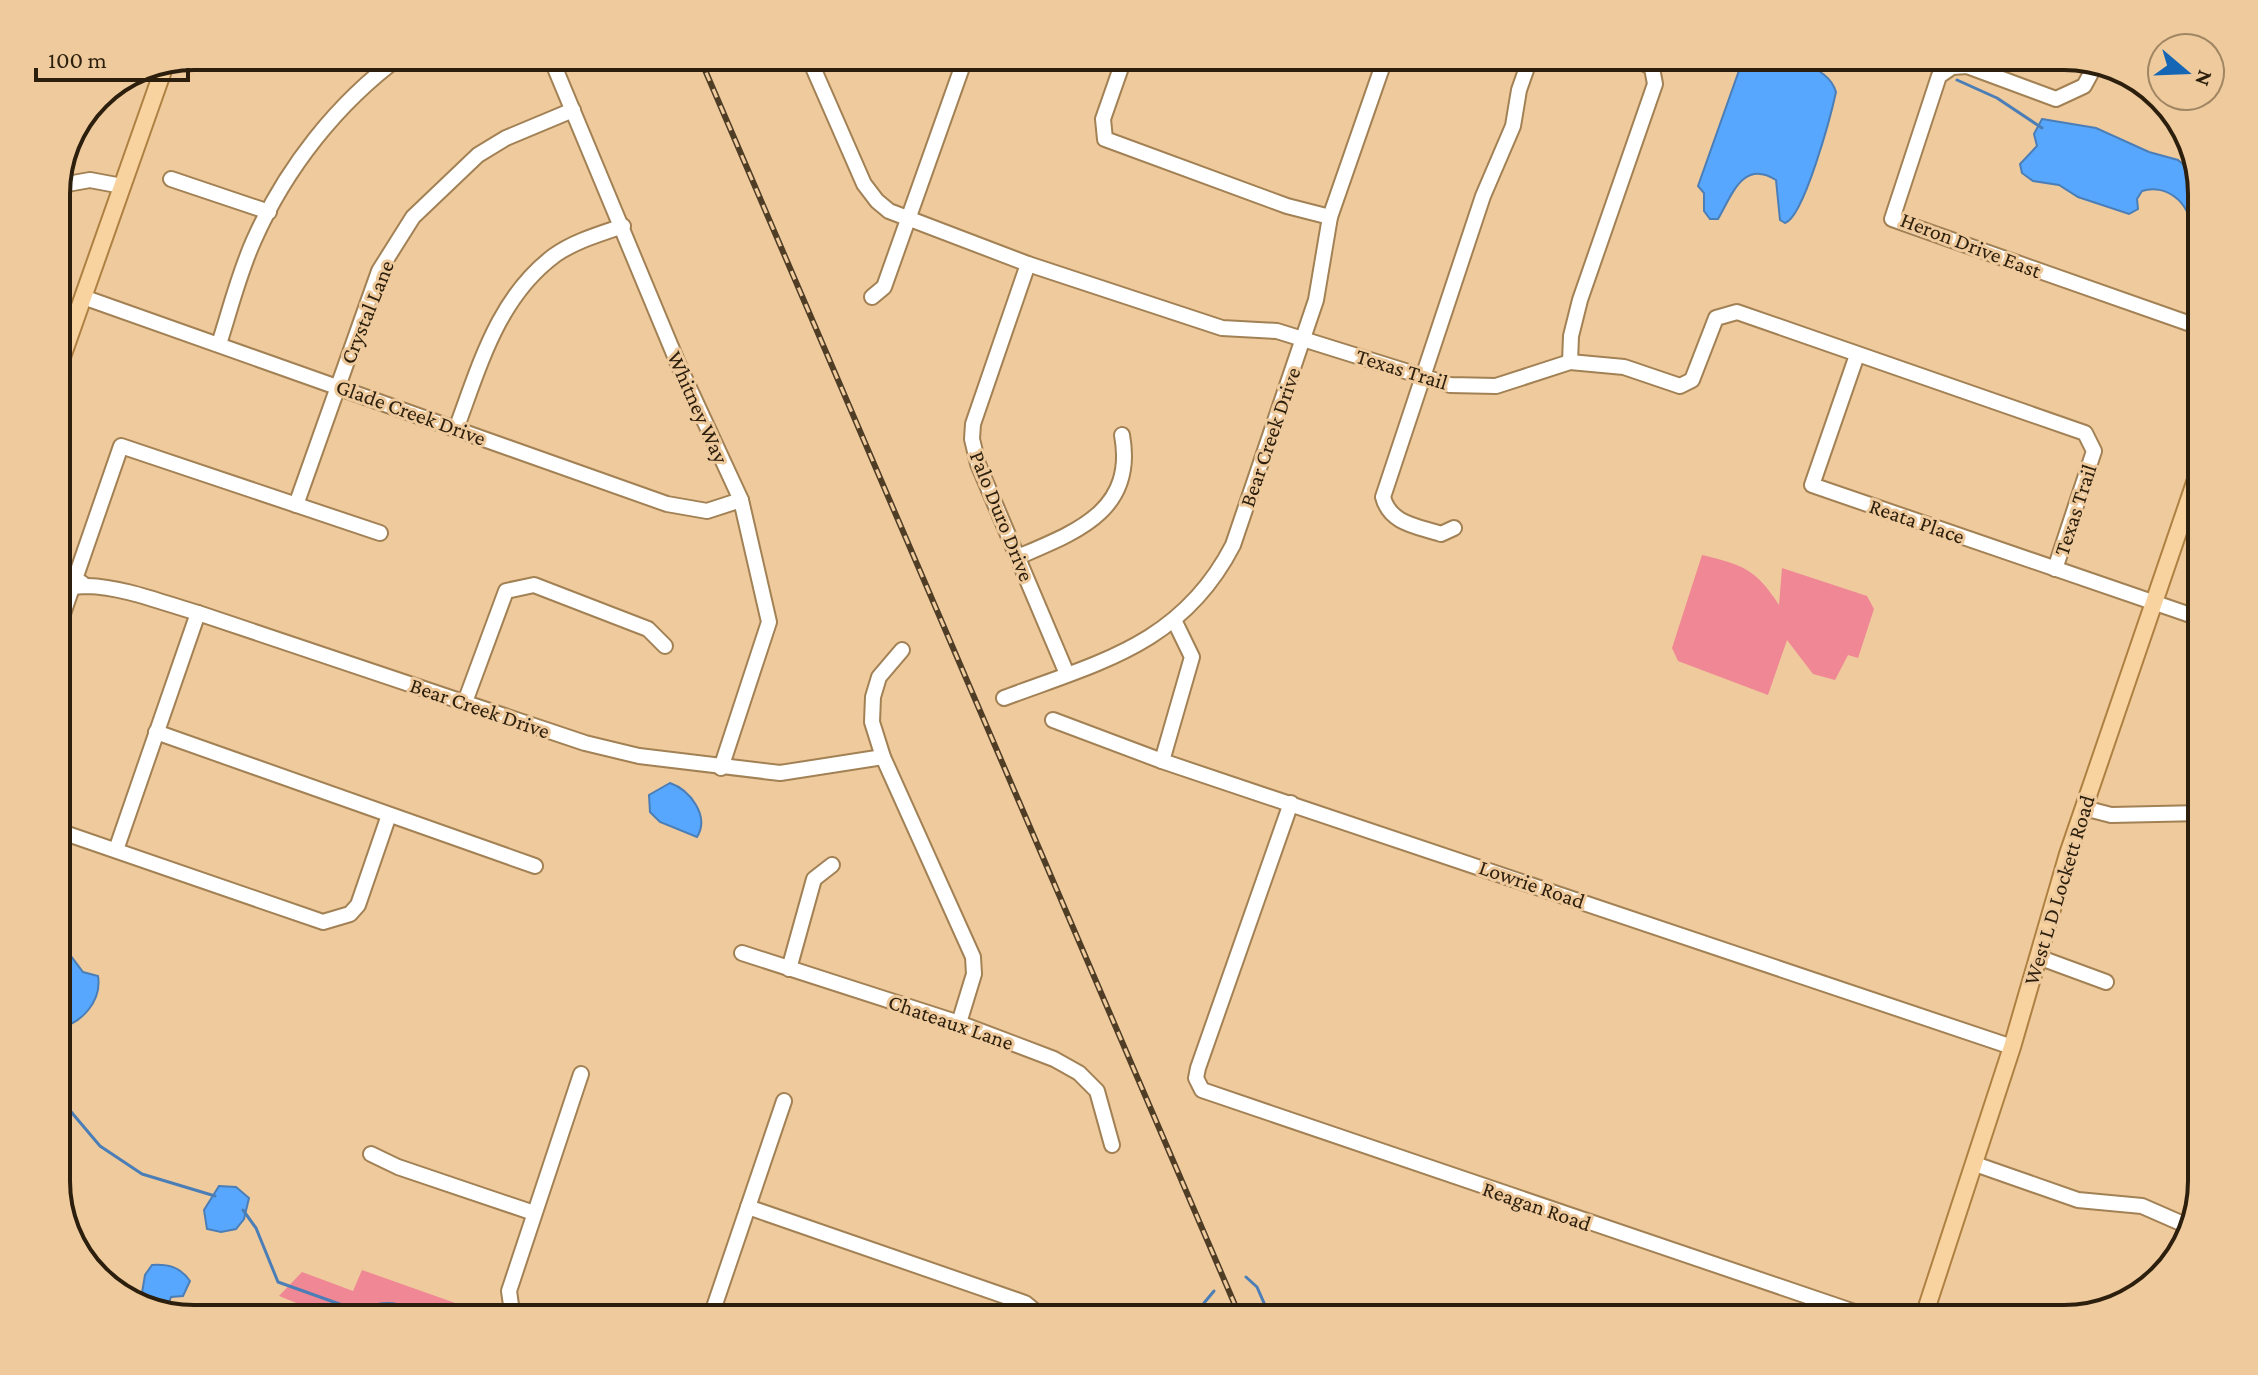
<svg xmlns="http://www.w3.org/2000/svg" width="2258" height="1375" viewBox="0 0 2258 1375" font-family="'Crimson Pro',serif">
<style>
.green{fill:#f08794}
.water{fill:#58a7fe;stroke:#4b7eb6;stroke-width:2}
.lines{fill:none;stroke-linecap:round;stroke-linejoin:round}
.stream{stroke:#4b7eb6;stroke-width:3}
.minor-casing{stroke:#a28155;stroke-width:18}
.major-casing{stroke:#ae8143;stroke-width:20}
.minor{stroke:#fff;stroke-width:14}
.major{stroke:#f8d3a0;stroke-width:16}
.rail-casing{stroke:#4f3d26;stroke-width:6}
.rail{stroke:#eeca9d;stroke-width:3;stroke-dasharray:9;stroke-linecap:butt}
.labels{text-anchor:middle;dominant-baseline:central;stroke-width:6;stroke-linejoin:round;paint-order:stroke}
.street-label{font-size:22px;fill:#2d1f0d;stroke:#eeca9d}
.rim{fill:none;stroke:#2d1f0d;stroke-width:4}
</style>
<rect width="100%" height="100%" fill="#eeca9d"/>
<!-- green -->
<g class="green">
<path d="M1702,555C1743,565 1756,569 1779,605L1782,568L1867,596L1874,609L1858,658L1848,655L1835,680L1813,674L1787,640L1768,695L1678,661L1672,648Z"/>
<path d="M362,1270L492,1316L495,1319H336L279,1296L302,1272L353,1291Z"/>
</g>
<!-- water -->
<g class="water">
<path d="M1748,56C1774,56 1827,61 1836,92C1831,115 1804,217 1785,223L1780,220L1776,180C1743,159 1732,195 1718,219H1710L1704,211V193L1698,186L1741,65Z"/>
<path d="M2042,119L2096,128L2149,152L2178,160L2184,165L2191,190L2202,208V240L2190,227C2191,203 2165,183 2142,191L2137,199L2138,209L2129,214L2078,197L2059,185L2033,181L2022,173L2020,164L2037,146L2034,134Z"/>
<path d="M670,783C690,790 710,816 697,837L660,822L650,812L649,795Z"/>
<path d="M56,936L83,972L98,976C102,1001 82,1023 59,1028L56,1026Z"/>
<path d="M219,1186L236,1187L249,1198L244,1219L236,1229L221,1232L207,1229L204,1210Z"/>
<path d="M152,1265C169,1264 180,1267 190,1281L183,1296L171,1297L166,1311L140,1305L145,1275Z"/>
</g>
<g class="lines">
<!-- stream -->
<g class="stream">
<path d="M1923,56L1927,58"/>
<path d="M1957,80L1997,98L2042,128"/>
<path d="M56,1094L100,1146L142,1174L215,1196"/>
<path d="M243,1210L256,1228L278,1282L359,1311C390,1295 408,1308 439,1319"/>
<path d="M1246,1277L1257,1287L1271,1319"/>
<path d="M1204,1319V1303L1214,1291"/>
</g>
<defs>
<g id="minor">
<path d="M550,56L679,366L741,500L769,622L721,768"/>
<path d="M808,56L864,184L877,201L889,211L1028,264L1222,328L1277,331L1450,385L1496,386L1570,362L1624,367L1680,386L1692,380L1716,318L1737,312L2085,433L2094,451L2055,569"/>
<path d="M1125,56L1103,119L1105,139L1287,206L1330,217"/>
<path d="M2096,64L2084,86L2056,99L1967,66L1952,67L1939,76L1892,219L2202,328"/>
<path d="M171,179L269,212"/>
<path d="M56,186L90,180L122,186"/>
<path d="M1028,264L973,424L972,439L978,464L1067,674"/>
<path d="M83,297L667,504L707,511L741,500"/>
<path d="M872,297L884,287L966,56"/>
<path d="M219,344C230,310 239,273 254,240C286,168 337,103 401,56"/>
<path d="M1857,355L1812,485L2202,619"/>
<path d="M1570,362L1571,336L1580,300L1655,84L1652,68L1631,56"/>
<path d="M456,429C480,365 498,297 555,255C575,241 600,234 623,226"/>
<path d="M296,505L379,271L413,217L478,155L506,138L573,110"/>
<path d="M1454,528L1441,534C1417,526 1390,524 1383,497L1483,196L1513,126L1519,90L1531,56"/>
<path d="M1018,557C1076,532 1136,511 1122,435"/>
<path d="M56,572L82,583"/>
<path d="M56,587C68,589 75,586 87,586C124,587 163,603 198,613L585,743L639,756L780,773L883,757"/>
<path d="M56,634L121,446L380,533"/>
<path d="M902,650L879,677L873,697L872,722L883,757L973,957L974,974L959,1023"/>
<path d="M1004,698C1100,662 1182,644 1233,545L1316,300L1330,217L1386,56"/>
<path d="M465,702L506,591L534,585L648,629L665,646"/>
<path d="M1053,720L1162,761L2012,1047"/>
<path d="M156,732L535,866"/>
<path d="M1162,761L1192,657L1175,622"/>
<path d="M1291,803L1198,1068L1196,1078L1202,1090L1875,1319"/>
<path d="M2084,808L2111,815L2202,813"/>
<path d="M56,830L323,922L350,914L358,905L389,815"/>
<path d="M116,850L198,613"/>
<path d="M742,953L959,1023L1054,1059L1079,1073L1097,1091L1112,1145"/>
<path d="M2038,957L2106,982"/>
<path d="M789,969L814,879L832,865"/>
<path d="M371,1154L398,1167L534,1213"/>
<path d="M1975,1164L2078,1200L2142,1206L2190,1227"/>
<path d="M748,1207L1025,1303L1036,1312L1037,1319"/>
<path d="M513,1319L509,1291L581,1074"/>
<path d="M710,1319L784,1101"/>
</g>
<g id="major">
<path d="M56,374L166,62"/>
<path d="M1923,1319L2012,1047L2068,854L2202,462"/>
</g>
</defs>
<!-- minor casing -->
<use href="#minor" class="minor-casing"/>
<!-- major casing -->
<use href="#major" class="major-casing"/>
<!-- minor -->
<use href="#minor" class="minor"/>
<!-- major -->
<use href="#major" class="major"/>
<defs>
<path id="rail" d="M699,56L1241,1319"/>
</defs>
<!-- rail casing -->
<use href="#rail" class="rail-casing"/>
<!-- rail -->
<use href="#rail" class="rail"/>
</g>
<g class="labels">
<!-- street labels -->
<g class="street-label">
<text transform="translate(1971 245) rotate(21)">Heron Drive East</text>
<text transform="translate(367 312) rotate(-68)">Crystal Lane</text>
<text transform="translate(1402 369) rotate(17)">Texas Trail</text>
<text transform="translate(698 407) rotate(66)">Whitney Way</text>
<text transform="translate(411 412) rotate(20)">Glade Creek Drive</text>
<text transform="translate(1270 437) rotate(-71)">Bear Creek Drive</text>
<text transform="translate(2075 510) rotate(-72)">Texas Trail</text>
<text transform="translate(1002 516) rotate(68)">Palo Duro Drive</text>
<text transform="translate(1917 521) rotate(19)">Reata Place</text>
<text transform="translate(480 708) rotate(19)">Bear Creek Drive</text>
<text transform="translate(1532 884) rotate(19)">Lowrie Road</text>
<text transform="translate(2059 890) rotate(-73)">West L D Lockett Road</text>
<text transform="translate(951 1022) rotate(19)">Chateaux Lane</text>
<text transform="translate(1537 1206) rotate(19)">Reagan Road</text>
</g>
</g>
<!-- crop -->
<path d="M0 0H2258V1375H0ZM194 70H2064A124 124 0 0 1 2188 194V1181A124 124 0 0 1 2064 1305H194A124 124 0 0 1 70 1181V194A124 124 0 0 1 194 70Z" fill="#eeca9d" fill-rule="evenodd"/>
<path class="rim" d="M194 70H2064A124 124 0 0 1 2188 194V1181A124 124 0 0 1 2064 1305H194A124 124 0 0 1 70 1181V194A124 124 0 0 1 194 70Z"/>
<!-- north arrow -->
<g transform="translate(2186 72) rotate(109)"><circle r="38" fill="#eeca9d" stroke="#a18663" stroke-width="2"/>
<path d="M0-6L14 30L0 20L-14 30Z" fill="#1566b4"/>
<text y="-12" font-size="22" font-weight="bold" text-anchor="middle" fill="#2d1f0d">N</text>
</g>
<!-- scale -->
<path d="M36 68v12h152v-12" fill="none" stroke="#2d1f0d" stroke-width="4"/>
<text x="48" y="68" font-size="24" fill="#2d1f0d" stroke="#eeca9d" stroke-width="6" paint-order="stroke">100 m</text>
</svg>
